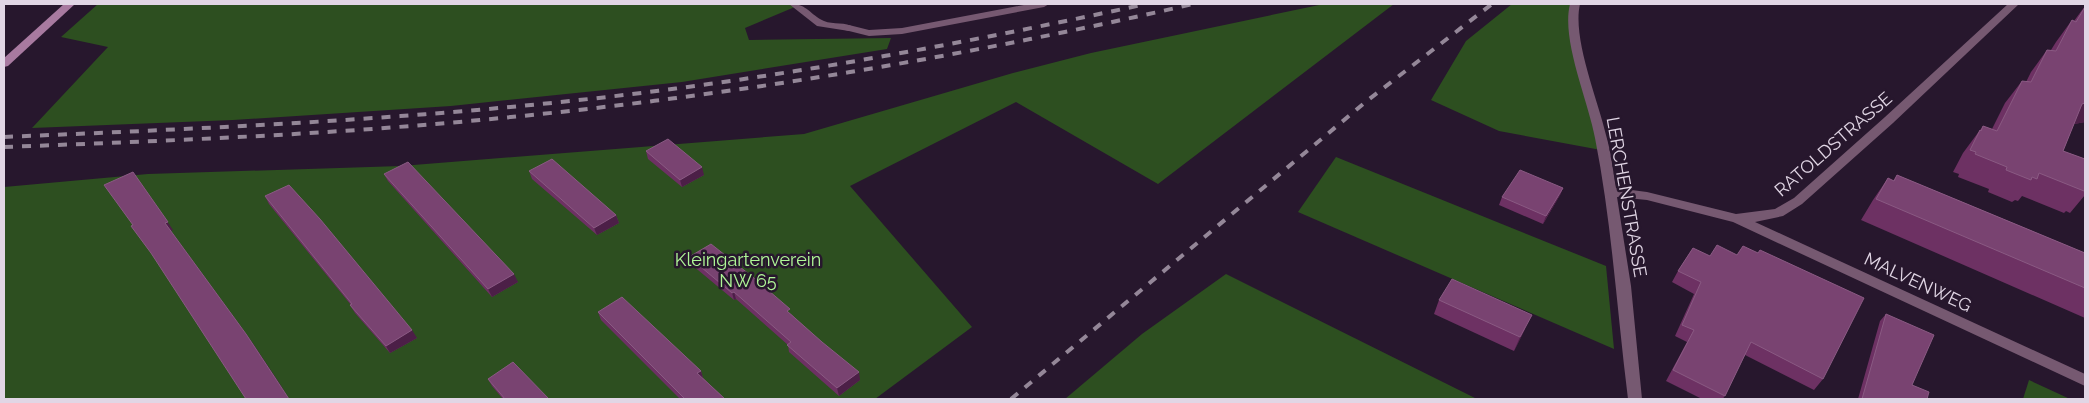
<svg xmlns="http://www.w3.org/2000/svg" width="2089" height="403" viewBox="0 0 2089 403" font-family="Raleway,sans-serif">
<style>
.green{fill:#2d4f20}
.lines{fill:none;stroke-linecap:round;stroke-linejoin:round}
.lane{fill:#765971;fill-rule:evenodd}
.street{fill:#765971;fill-rule:evenodd}
.secondary{fill:#a87aa0;fill-rule:evenodd}
.rail{stroke:#948798;stroke-width:4;stroke-dasharray:9 9;stroke-linecap:butt}
.wall{fill:#6d3163}
.shaded-wall{fill:#4c1f47}
.building{fill:#794371;stroke:#8a5a83}
.labels{text-anchor:middle;dominant-baseline:central;stroke-width:5;stroke-linejoin:round;paint-order:stroke}
.street-label{font-size:18px;fill:#e1d6e5;stroke:#27172d}
.park-label{font-size:18px;fill:#aff797;stroke:#27172d}
</style>
<rect width="100%" height="100%" fill="#27172d"/>
<!-- green -->
<g class="green">
<path d="M98,4H802L745,28L749,40L891,38L887,49L682,82L451,106L233,120L32,128L108,47L61,37Z"/>
<path d="M1324,4H1394L1158,184L1016,102L850,186L972,327L875,399H4V187L148,174L401,166L804,134L1013,73L1091,53Z"/>
<path d="M1512,4H1573L1570,10L1601,150L1499,131L1431,100L1466,41Z"/>
<path d="M1336,157L1606,266L1614,349L1298,212Z"/>
<path d="M1226,274L1477,399H1065L1142,334Z"/>
<path d="M2029,380L2070,399H2023Z"/>
</g>
<g class="lines">
<!-- lane -->
<path class="lane" d="M789,4C807,3 809,14 824,21C833,25 846,21 854,28L849,31L817,26Z"/>
<!-- street -->
<g class="street">
<path d="M1029,4H1049L1044,7L902,34L869,36L845,30L844,28L849,25L869,30L902,28Z"/>
<path d="M1570,4H1580C1572,38 1598,100 1606,135C1611,152 1613,171 1616,188L1647,192L1736,214L1775,209L1794,198L1885,117L2008,4H2019L1893,123L1802,204L1783,216L1755,222L2085,374V386L1733,222L1647,200L1617,197L1631,286L1642,399H1628C1617,312 1612,224 1595,138C1588,100 1561,40 1570,4Z"/>
</g>
<!-- secondary -->
<path class="secondary" d="M64,4H75L8,66L4,67V58Z"/>
<!-- rail -->
<g class="rail">
<path d="M4,137C193,129 382,121 570,101C764,81 956,45 1146,4"/>
<path d="M4,147C163,141 321,135 480,120C720,98 958,58 1193,4"/>
<path d="M1011,399L1368,100L1492,4"/>
</g>
</g>
<!-- wall -->
<g class="wall">
<path d="M2085,6V122L2074,124L2063,151L2085,159V195L2070,213L2066,211L2064,213L2022,196L2018,201L2015,200L2012,202L1988,192L1989,189L1958,177L1959,174L1953,172L1963,153L1980,130L1983,126L1992,129L2005,103L2022,81L2026,82L2031,72L2047,50H2051L2056,42L2072,20L2074,21Z"/>
<path d="M646,151L704,175L682,187L648,159Z"/>
<path d="M529,171L616,215L619,223L597,235L532,179Z"/>
<path d="M384,174L518,282L492,297L388,181Z"/>
<path d="M1897,175L2085,253V318L1861,220L1873,200L1888,178L1893,181Z"/>
<path d="M1563,188L1560,195L1543,224L1499,205L1502,197Z"/>
<path d="M265,196L417,338L390,353L355,313L350,305H351L269,204Z"/>
<path d="M1693,248L1823,379L1814,390L1745,355L1723,399H1702L1666,381L1687,342L1675,336L1694,294L1672,282L1678,271Z"/>
<path d="M689,257L791,314L860,380L839,396L789,352L788,345L736,299L734,300L692,265Z"/>
<path d="M1439,300L1525,329L1514,351L1434,314Z"/>
<path d="M598,312L701,371L703,378L725,399H680L601,320Z"/>
<path d="M1886,314L1912,385L1927,399H1858L1880,321Z"/>
<path d="M488,379L549,399H503L492,386Z"/>
</g>
<!-- shaded-wall -->
<g class="shaded-wall">
<path d="M2085,103V122L2064,126L2082,104Z"/>
<path d="M702,167L704,175L682,187L680,180Z"/>
<path d="M139,180L173,230L171,231L252,342L290,399L165,223Z"/>
<path d="M1563,188L1560,195L1543,224L1546,216Z"/>
<path d="M616,215L619,223L597,235L594,228Z"/>
<path d="M514,274L518,282L492,297L488,289Z"/>
<path d="M734,292L736,299L734,300L732,293Z"/>
<path d="M1532,315L1514,351L1520,337Z"/>
<path d="M412,330L417,338L390,353L386,346Z"/>
<path d="M701,371L703,378L700,380L697,373Z"/>
<path d="M859,372L860,380L839,396L837,388Z"/>
</g>
<!-- building -->
<g class="building">
<path d="M2085,7V103L2082,104L2063,151L2085,159V189L2084,191L2039,173L2037,179L2032,177L2031,180L2006,170L2007,167L1975,154L1976,152L1970,150L1980,130L1981,131L1983,126L1997,131L2022,81L2031,82L2047,50L2056,51L2072,20L2076,22Z"/>
<path d="M668,139L702,167L680,180L646,151Z"/>
<path d="M552,159L616,215L594,228L529,171Z"/>
<path d="M408,162L514,274L488,289L384,174Z"/>
<path d="M1520,170L1563,188L1546,216L1502,197Z"/>
<path d="M133,172L168,222L165,223L246,334L289,399H246L151,253L131,226L133,225L104,185Z"/>
<path d="M1897,175L2085,253V288L1876,199L1888,178L1894,181Z"/>
<path d="M289,185L320,219L412,330L386,346L350,305L352,304L265,196Z"/>
<path d="M711,244L754,278L790,309L787,311L822,342L859,372L837,388L787,345L791,342L734,292L732,293L689,257Z"/>
<path d="M1717,245L1737,255L1743,246L1758,253L1760,250L1864,298L1823,379L1751,342L1725,396L1673,370L1694,330L1682,325L1701,282L1678,271L1693,248L1710,256Z"/>
<path d="M1452,279L1532,315L1520,337L1439,300Z"/>
<path d="M622,297L701,371L697,373L725,399H685L598,312Z"/>
<path d="M1886,314L1934,335L1912,385L1929,392L1927,399H1862Z"/>
<path d="M513,362L549,399H505L488,379Z"/>
</g>
<g class="labels">
<!-- street labels -->
<g class="street-label">
<text transform="translate(1833 144) rotate(-41)">RATOLDSTRASSE</text>
<text transform="translate(1627 197) rotate(80)">LERCHENSTRASSE</text>
<text transform="translate(1918 282) rotate(25)">MALVENWEG</text>
</g>
<!-- park labels -->
<g class="park-label">
<text x="748" y="259">Kleingartenverein<tspan x="748" dy="21">NW 65</tspan></text>
</g>
</g>
<!-- border -->
<rect width="2089" height="403" fill="none" stroke="#e1d6e5" stroke-width="10"/>
</svg>
